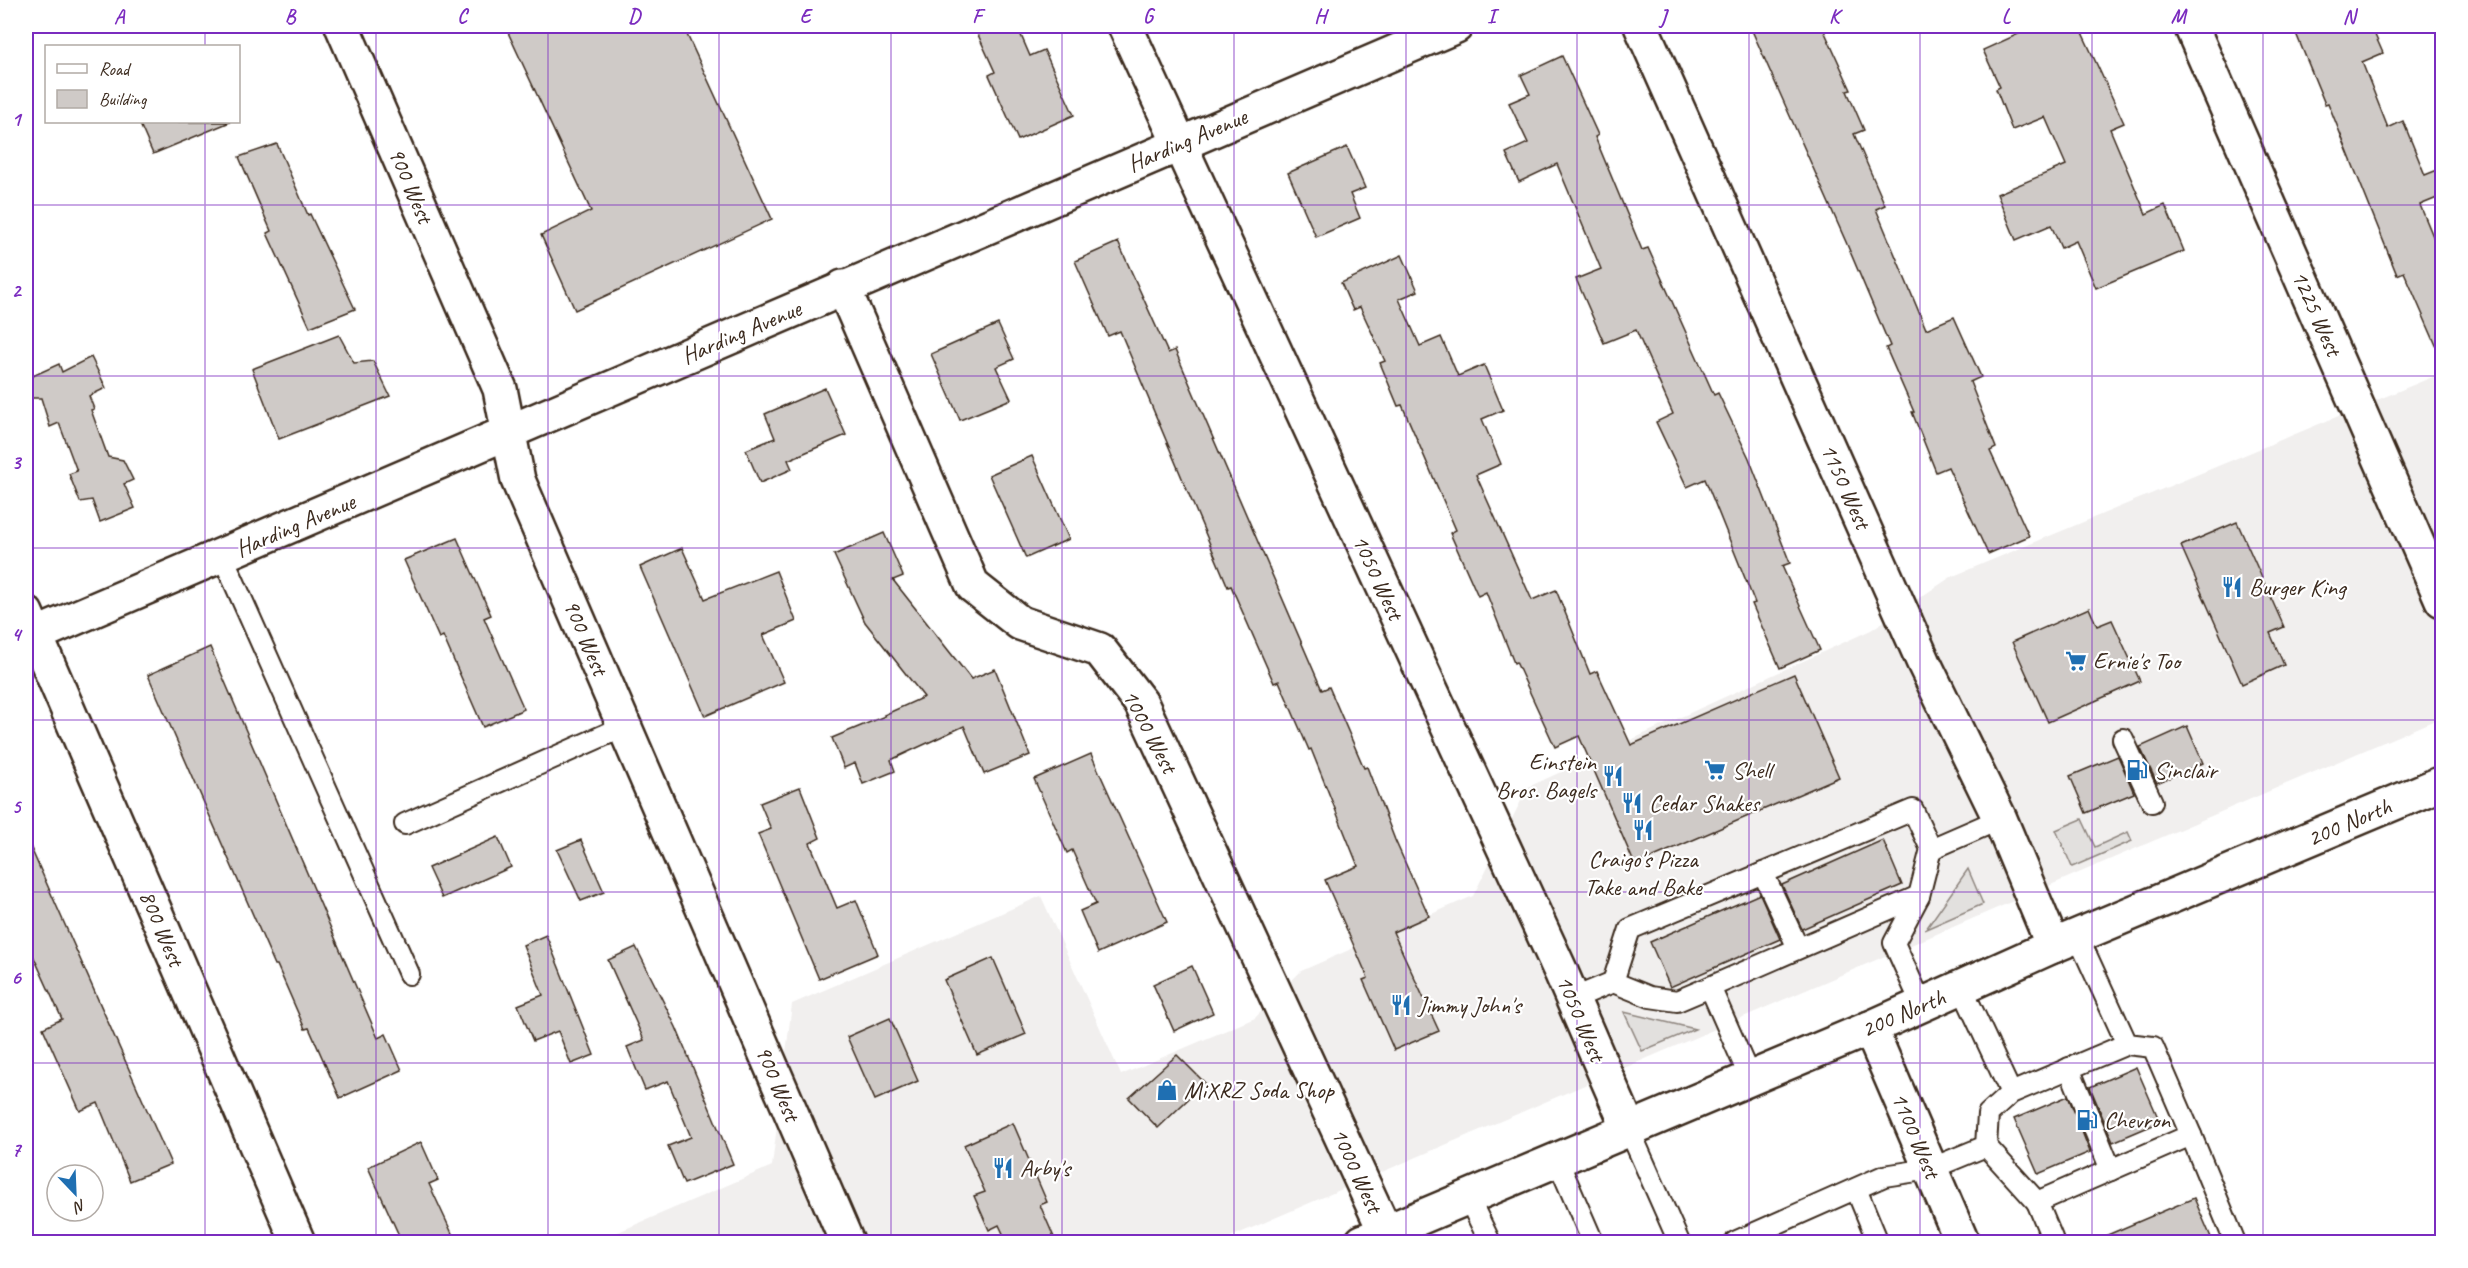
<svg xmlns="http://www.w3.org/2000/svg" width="2468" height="1268" viewBox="0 0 2468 1268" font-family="Caveat,sans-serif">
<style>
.built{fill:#f1efee}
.green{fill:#e2e0de;stroke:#8e857e;stroke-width:1.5}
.building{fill:#cfcac7;stroke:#3b2a1e;stroke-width:1.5}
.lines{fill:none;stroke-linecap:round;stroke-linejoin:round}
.lane-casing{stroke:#3b2a1e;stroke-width:24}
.street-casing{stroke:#3b2a1e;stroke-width:38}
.secondary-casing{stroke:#3b2a1e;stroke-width:38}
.primary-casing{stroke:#3b2a1e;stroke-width:38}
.lane{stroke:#fff;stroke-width:20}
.street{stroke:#fff;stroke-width:33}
.secondary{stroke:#fff;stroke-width:33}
.primary{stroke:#fff;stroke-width:33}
.grid{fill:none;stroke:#7b2cbf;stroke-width:1.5;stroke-opacity:0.55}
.labels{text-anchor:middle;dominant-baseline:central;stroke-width:4.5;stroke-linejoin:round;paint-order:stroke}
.street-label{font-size:24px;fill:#3b2a1e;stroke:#fff}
.poi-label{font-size:24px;fill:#3b2a1e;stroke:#fff;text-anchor:start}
.neatline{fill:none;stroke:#7b2cbf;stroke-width:2}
.grid-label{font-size:20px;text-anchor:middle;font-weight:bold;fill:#7b2cbf}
</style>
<rect width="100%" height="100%" fill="#fff"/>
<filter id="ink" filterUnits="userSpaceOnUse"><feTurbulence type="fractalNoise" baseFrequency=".0167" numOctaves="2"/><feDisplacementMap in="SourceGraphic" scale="12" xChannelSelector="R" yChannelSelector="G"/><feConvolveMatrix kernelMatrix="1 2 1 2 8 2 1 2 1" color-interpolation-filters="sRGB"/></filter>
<g filter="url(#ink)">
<!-- built -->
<path class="built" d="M2442,373V717L1219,1242H595L772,1166L792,1004L1041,896L1121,1075L1255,1018L1301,971L1473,896L1528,787L1871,630L1951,577Z"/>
<!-- green -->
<g class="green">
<path d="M2082,819L2095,847L2128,832L2132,841L2072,867L2056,830Z"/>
<path d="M1968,869L1983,904L1926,929Z"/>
<path d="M1624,1012L1695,1029L1642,1051Z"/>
</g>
<!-- building -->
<g class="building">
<path d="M505,26H683L772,219L575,310L541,235L591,211Z"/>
<path d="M974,26H1017L1030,56L1044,50L1074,115L1018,140L989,75L995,72Z"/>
<path d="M1750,26H1822L1851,90L1847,91L1864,130L1854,134L1885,205L1876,209L1926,329L1954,317L1981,377L1970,382L1996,448L1990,451L2029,536L1988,554L1948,467L1936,472L1912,412H1914L1886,348L1890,346L1846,242Z"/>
<path d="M2036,26H2079L2124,123L2110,129L2146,214L2165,205L2184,251L2096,288L2076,241L2061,248L2051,225L2016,240L1997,194L2066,165L2045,117L2012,130L1996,89L2000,87L1983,50Z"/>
<path d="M2293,26H2371L2383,53L2362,62L2388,128L2403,121L2425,175L2442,168V196L2420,205L2442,258V359L2404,272L2397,275L2328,103L2325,104Z"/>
<path d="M1562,56L1598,135L1595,137L1642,250L1648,248L1714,395L1718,393L1749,458L1790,563L1782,566L1820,650L1780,668L1752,604L1755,603L1705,479L1687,487L1656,422L1673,414L1636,330L1604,343L1576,279L1601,269L1557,164L1519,182L1506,153L1528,143L1509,103L1530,94L1521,75Z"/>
<path d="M139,122H230L153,154Z"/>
<path d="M277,144L308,215L310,214L355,309L310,327L267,233L271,231L239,157Z"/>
<path d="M1347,147L1365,188L1350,194L1360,218L1316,237L1288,173Z"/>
<path d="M1118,242L1168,353L1175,350L1322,690L1329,687L1364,768L1367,767L1395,840L1429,916L1393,932L1439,1031L1394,1050L1363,980L1368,978L1325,880L1358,866L1311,749L1309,750L1279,681L1274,683L1231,586L1228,587L1120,331L1108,336L1075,261Z"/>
<path d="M1402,255L1418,291L1399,299L1420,346L1441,337L1458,376L1484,365L1503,410L1482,419L1501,464L1476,475L1532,600L1556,590L1590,674L1597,671L1631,745L1794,674L1839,777L1635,865L1579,736L1555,747L1516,662L1514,663L1486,592L1478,596L1450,533L1456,530L1402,405L1398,406L1380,363L1385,361L1360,307L1353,310L1341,283Z"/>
<path d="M998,324L1014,359L996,367L1011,399L960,420L931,354Z"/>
<path d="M339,335L354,363L373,361L390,396L279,439L252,369Z"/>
<path d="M91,357L106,388L89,396L94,409L91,410L108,457L123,460L133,480L124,484L135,508L100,522L92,500L80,502L69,474L77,471L59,423L50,427L41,398H26V379L59,364L62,372Z"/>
<path d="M825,388L846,435L788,460L792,469L760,483L746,450L775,438L765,414Z"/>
<path d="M1032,456L1069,539L1026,558L989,475Z"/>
<path d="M2237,522L2284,627L2270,633L2284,665L2242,684L2181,546Z"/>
<path d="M884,533L903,576L893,580L971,679L995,669L1030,755L984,774L964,726L891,760L895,771L863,784L855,763L844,768L832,738L885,716L884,715L924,697L865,622L834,555Z"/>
<path d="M457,538L491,615L484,618L524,709L483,727L443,636L439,638L404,560Z"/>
<path d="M682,548L705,599L776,571L796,621L763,635L784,682L705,716L640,567Z"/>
<path d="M2089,608L2097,626L2112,620L2140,681L2048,722L2012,642Z"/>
<path d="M210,647L378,1038L386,1034L402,1070L340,1098L309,1028L305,1029L277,965H275L148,675Z"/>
<path d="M2187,726L2203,763L2157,783L2140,747Z"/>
<path d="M1091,754L1167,922L1098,953L1080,911L1096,904L1072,850L1067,853L1034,779Z"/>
<path d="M2118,756L2134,793L2086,813L2070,776Z"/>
<path d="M800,787L820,838L810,843L837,908L856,900L878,954L819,979L758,834L771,829L760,803Z"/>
<path d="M26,837L171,1164L130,1181L98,1103L80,1111L43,1028L62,1019L26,940Z"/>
<path d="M498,837L511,867L442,898L428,868Z"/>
<path d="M581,840L604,892L581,901L557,850Z"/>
<path d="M1883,840L1902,885L1802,929L1782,885Z"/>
<path d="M1760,894L1780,939L1670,987L1650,942Z"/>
<path d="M546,935L594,1055L571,1064L558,1031L533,1041L518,1005L543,995L523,945Z"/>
<path d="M636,947L676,1027L733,1164L684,1184L668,1146L691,1137L668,1081L645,1090L627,1047L644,1040L608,960Z"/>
<path d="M993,958L1026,1034L977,1055L944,980Z"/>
<path d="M1192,966L1213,1013L1174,1031L1153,984Z"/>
<path d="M890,1018L918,1081L875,1100L847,1037Z"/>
<path d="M1177,1055L1205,1083L1158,1128L1129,1098Z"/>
<path d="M2136,1067L2160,1122L2113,1142L2090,1087Z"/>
<path d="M2068,1096L2090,1152L2038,1174L2014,1119Z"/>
<path d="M1013,1123L1047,1202L1040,1205L1056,1242H1007L999,1225L989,1230L974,1196L985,1192L964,1145Z"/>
<path d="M421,1142L438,1180L429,1184L456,1242H402L368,1167Z"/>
<path d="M2194,1198L2213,1242H2091Z"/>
</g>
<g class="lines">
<defs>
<g id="lane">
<path d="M223,557L409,974"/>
<path d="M2123,739L2152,802"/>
<path d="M405,824L625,726"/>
<path d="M1931,849L2000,819"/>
<path d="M1763,873L1798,948"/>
<path d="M1613,982L1630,929L1913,810L1931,849L1919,896L1894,943L1922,1005"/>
<path d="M1710,987L1919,896"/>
<path d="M1962,988L2011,1093"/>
<path d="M1572,999L1613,982L1650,997L1677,1001L1710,987L1750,1078"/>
<path d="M2069,1068L2111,1170"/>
<path d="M1629,1129L1679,1242"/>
<path d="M2191,1135L2235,1242"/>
<path d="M1986,1146L2037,1202"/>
<path d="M1557,1159L1593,1242"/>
<path d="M1856,1189L1878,1242"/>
<path d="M1468,1197L1490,1242"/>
<path d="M1735,1242L1884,1176L1930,1169L1986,1146L1988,1114L2011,1093L2127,1044"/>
<path d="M2041,1242L2052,1238L2037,1202L2191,1135L2153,1047L2127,1044L2078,937"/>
</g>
<g id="street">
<path d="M342,26L500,389L518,480L847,1242"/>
<path d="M1125,26L1561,972L1629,1129"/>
<path d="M1641,26L1924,663L2000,819L2053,946"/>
<path d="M2191,26L2442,600"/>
<path d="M843,287L973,586L1020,623L1100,650L1141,703L1390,1242"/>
<path d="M26,639C503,436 979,229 1456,26"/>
<path d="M1870,1028L1962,1242"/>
</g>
<path id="secondary" d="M26,613L298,1242"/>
<path id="primary" d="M1362,1242L1870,1028L2053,946L2442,783"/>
</defs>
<!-- lane casing -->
<use href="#lane" class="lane-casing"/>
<!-- street casing -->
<use href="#street" class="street-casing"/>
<!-- secondary casing -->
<use href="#secondary" class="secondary-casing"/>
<!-- primary casing -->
<use href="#primary" class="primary-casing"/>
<!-- lane -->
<use href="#lane" class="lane"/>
<!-- street -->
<use href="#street" class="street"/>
<!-- secondary -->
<use href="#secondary" class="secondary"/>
<!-- primary -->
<use href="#primary" class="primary"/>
</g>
</g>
<!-- grid -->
<path class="grid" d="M205,26V46M376,26V1242M548,26V1242M719,26V1242M891,26V1242M1062,26V1242M1234,26V1242M1406,26V1242M1577,26V1242M1749,26V1242M1920,26V1242M2092,26V1242M2263,26V1242M205,122V1242M26,205H2442M26,376H2442M26,548H2442M26,720H2442M26,892H2442M26,1063H2442"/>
<!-- icons -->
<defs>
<symbol id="restaurant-bare" viewBox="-9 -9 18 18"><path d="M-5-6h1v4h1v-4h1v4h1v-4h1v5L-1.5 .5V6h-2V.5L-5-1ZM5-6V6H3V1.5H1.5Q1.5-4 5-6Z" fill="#1f6fb2" stroke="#fff" stroke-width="2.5" paint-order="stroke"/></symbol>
<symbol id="supermarket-bare" viewBox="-9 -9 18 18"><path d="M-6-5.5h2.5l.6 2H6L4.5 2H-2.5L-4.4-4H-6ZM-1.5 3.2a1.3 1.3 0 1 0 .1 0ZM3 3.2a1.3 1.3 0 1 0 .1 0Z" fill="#1f6fb2" stroke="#fff" stroke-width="2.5" paint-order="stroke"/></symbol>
<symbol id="fuel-bare" viewBox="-9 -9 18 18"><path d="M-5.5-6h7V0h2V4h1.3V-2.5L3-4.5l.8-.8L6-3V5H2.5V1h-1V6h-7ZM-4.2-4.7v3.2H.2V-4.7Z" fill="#1f6fb2" stroke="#fff" stroke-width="2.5" paint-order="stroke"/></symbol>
<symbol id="shop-bare" viewBox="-9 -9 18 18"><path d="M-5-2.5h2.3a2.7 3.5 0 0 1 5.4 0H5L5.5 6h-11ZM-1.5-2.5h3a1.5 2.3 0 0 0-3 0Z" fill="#1f6fb2" stroke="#fff" stroke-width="2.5" paint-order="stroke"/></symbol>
</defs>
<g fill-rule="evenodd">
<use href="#restaurant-bare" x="2217" y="572" width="30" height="30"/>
<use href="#supermarket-bare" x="2061" y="646" width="30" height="30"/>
<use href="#supermarket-bare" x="1700" y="755" width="30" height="30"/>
<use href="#fuel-bare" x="2122" y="755" width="30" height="30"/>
<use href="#restaurant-bare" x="1598" y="761" width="30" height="30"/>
<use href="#restaurant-bare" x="1617" y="788" width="30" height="30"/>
<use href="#restaurant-bare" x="1628" y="815" width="30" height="30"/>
<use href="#restaurant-bare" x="1386" y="990" width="30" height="30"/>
<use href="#shop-bare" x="1152" y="1075" width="30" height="30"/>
<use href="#fuel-bare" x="2072" y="1105" width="30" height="30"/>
<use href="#restaurant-bare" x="988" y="1153" width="30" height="30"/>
</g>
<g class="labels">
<!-- street labels -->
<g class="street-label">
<text transform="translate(1187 140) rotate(-23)">Harding Avenue</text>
<text transform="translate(411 185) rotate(67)">900 West</text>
<text transform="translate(2317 313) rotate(66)">1225 West</text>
<text transform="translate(741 332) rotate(-23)">Harding Avenue</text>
<text transform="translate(1846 486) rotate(66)">1150 West</text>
<text transform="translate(295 525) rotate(-23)">Harding Avenue</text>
<text transform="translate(1378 577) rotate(65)">1050 West</text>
<text transform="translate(586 637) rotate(67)">900 West</text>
<text transform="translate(1150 731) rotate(62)">1000 West</text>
<text transform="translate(2349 822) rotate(-23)">200 North</text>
<text transform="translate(162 928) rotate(67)">800 West</text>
<text transform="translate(1903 1013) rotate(-23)">200 North</text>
<text transform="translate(1581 1018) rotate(67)">1050 West</text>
<text transform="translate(778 1083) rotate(67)">900 West</text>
<text transform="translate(1916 1135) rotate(67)">1100 West</text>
<text transform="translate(1357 1170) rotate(65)">1000 West</text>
</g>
<!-- poi labels -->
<g class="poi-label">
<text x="2249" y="587">Burger King</text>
<text x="2093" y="661">Ernie's Too</text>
<text x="1596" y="762" text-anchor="end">Einstein<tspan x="1596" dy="28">Bros. Bagels</tspan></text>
<text x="1732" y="770">Shell</text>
<text x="2154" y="770">Sinclair</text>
<text x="1649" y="803">Cedar Shakes</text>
<text x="1643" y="859" text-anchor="middle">Craigo's Pizza<tspan x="1643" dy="28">Take and Bake</tspan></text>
<text x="1418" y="1005">Jimmy John's</text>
<text x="1184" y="1090">MiXRZ Soda Shop</text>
<text x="2104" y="1120">Chevron</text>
<text x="1020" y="1168">Arby's</text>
</g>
</g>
<!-- margin -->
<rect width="2468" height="1268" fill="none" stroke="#fff" stroke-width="66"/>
<!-- legend -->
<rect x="45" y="45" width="195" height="78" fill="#ffffff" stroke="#b1aaa5" stroke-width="1.5"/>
<rect x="57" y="64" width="30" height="9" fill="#ffffff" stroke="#b1aaa5" stroke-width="1.5"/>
<text x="99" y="75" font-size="18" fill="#3b2a1e">Road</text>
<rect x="57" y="90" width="30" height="18" fill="#cfcac7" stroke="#b1aaa5" stroke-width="1.5"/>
<text x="99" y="105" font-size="18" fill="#3b2a1e">Building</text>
<!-- north arrow -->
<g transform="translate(75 1193) rotate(157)"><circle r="28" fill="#ffffff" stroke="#b1aaa5" stroke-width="1.5"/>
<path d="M0-4.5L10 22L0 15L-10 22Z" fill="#1f6fb2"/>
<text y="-9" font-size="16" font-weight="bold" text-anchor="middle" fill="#3b2a1e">N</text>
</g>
<rect x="33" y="33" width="2402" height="1202" class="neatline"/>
<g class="grid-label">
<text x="119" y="23">A</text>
<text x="290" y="23">B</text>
<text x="462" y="23">C</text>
<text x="634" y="23">D</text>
<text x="805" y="23">E</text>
<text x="977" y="23">F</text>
<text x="1148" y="23">G</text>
<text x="1320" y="23">H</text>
<text x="1491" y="23">I</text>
<text x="1663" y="23">J</text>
<text x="1834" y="23">K</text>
<text x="2006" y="23">L</text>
<text x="2178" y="23">M</text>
<text x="2349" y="23">N</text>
<text x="16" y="126">1</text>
<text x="16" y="297">2</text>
<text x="16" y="469">3</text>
<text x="16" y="641">4</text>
<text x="16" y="813">5</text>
<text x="16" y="984">6</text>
<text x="16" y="1156">7</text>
</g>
</svg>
